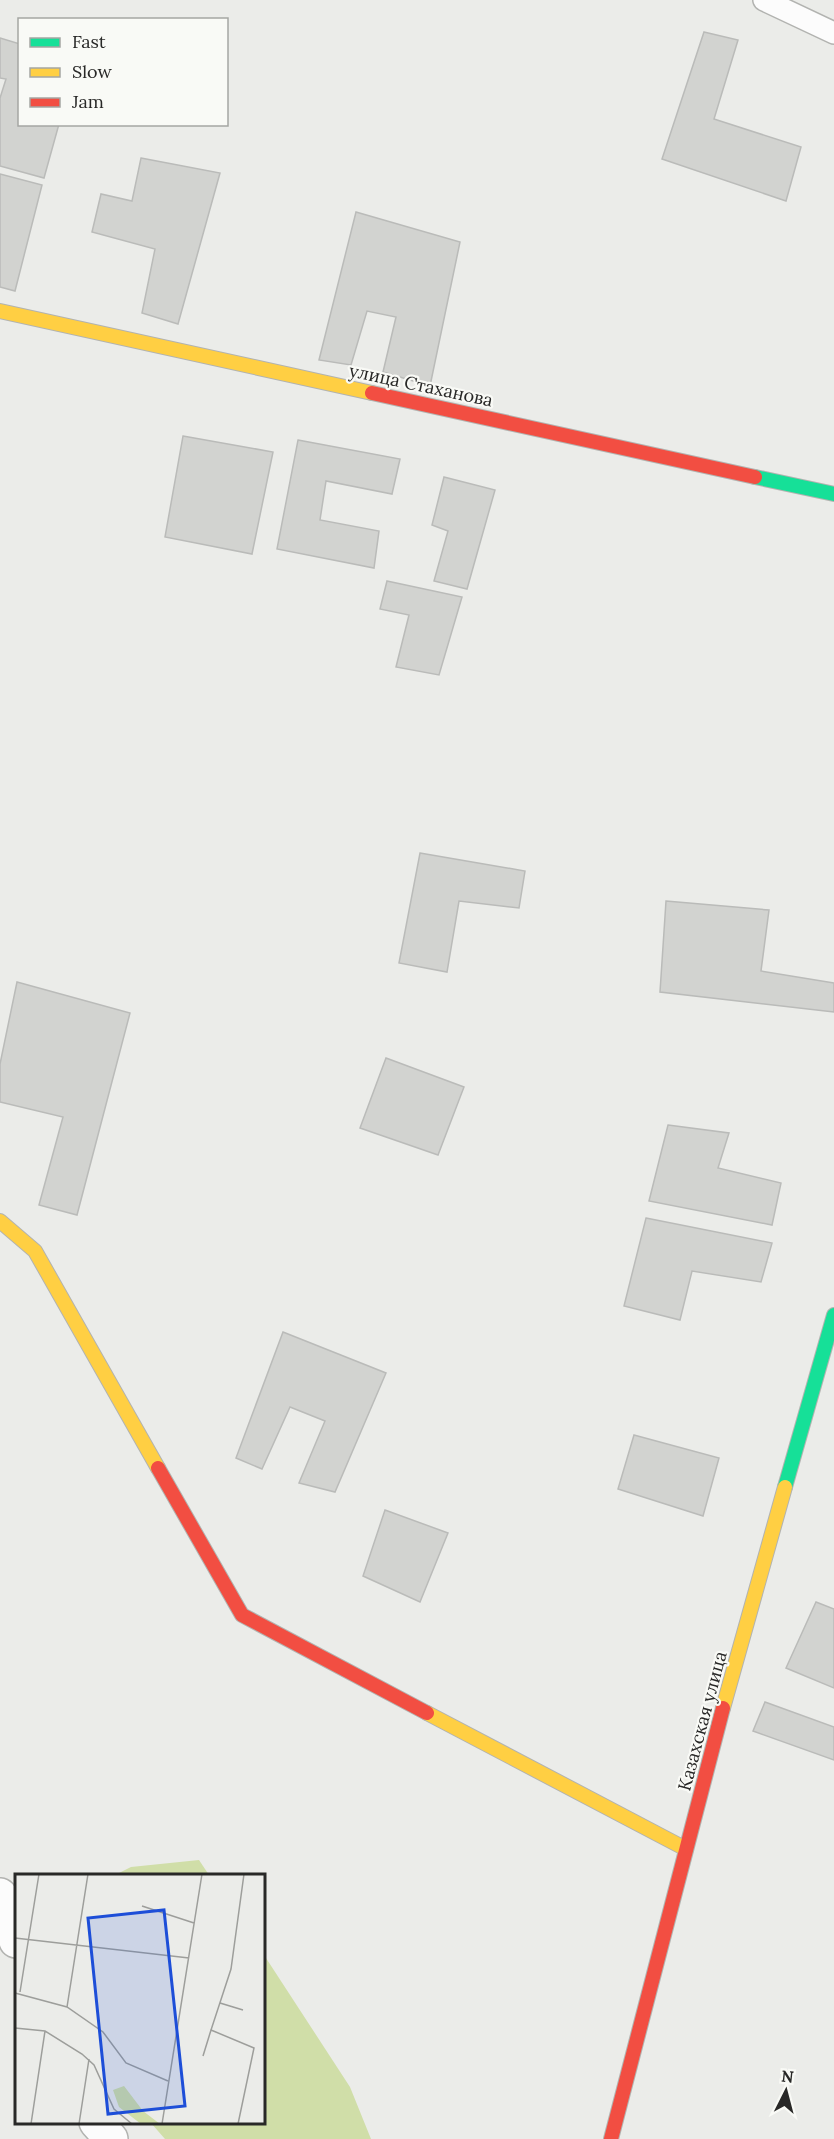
<svg xmlns="http://www.w3.org/2000/svg" width="834" height="2139" viewBox="0 0 834 2139" font-family="Lora,serif">
<style>
.water{fill:#d0dea8}
.building{fill:#d2d3d0;stroke:#babbb9;stroke-width:1.5}
.lines{fill:none;stroke-linecap:round;stroke-linejoin:round}
.lane-casing{stroke:#b2b3b0;stroke-width:24}
.street-casing{stroke:#b2b3b0;stroke-width:36}
.fast-casing{stroke:#b2b3b0;stroke-width:16}
.slow-casing{stroke:#b2b3b0;stroke-width:16}
.jam-casing{stroke:#b2b3b0;stroke-width:16}
.lane{stroke:#fcfcfc;stroke-width:21}
.street{stroke:#fcfcfc;stroke-width:33}
.fast{stroke:#16e098;stroke-width:14}
.slow{stroke:#ffcf43;stroke-width:14}
.jam{stroke:#f24e42;stroke-width:14}
.labels{text-anchor:middle;dominant-baseline:central;stroke-width:4.5;stroke-linejoin:round;paint-order:stroke}
.street-label{font-size:18px;fill:#282827;stroke:#f9faf6}
.inset-road{fill:none;stroke:#9d9e9b;stroke-width:1.5}
.view{fill:#1d4ed8;fill-opacity:0.15;stroke:#1d4ed8;stroke-width:3}
.inset-edge{fill:none;stroke:#282827;stroke-width:3}
</style>
<rect width="100%" height="100%" fill="#ebece9"/>
<!-- water -->
<g class="water">
<path d="M199,1860L209,1875H115L131,1867Z"/>
<path d="M264,1955L350,2087L371,2139H165L151,2123L264,2122Z"/>
</g>
<!-- building -->
<g class="building">
<path d="M704,32L738,40L714,119L801,147L786,201L662,159Z"/>
<path d="M0,38L20,44V124H59L44,178L0,166V98L6,79L0,78Z"/>
<path d="M141,158L220,173L178,324L142,313L155,249L92,232L101,194L132,201Z"/>
<path d="M0,174L42,185L15,291L0,287Z"/>
<path d="M356,212L460,242L430,386L383,372L396,317L367,311L351,365L319,360Z"/>
<path d="M183,436L273,452L252,554L165,537Z"/>
<path d="M298,440L400,459L392,494L326,481L320,520L379,531L374,568L277,549Z"/>
<path d="M444,477L495,490L467,589L434,581L448,531L432,525Z"/>
<path d="M387,581L462,597L439,675L396,667L409,615L380,609Z"/>
<path d="M420,853L525,871L519,908L459,901L447,972L399,963Z"/>
<path d="M666,901L769,910L761,971L834,983V1012L660,992Z"/>
<path d="M17,982L130,1013L77,1215L39,1205L63,1117L0,1102V1064Z"/>
<path d="M386,1058L464,1087L438,1155L360,1128Z"/>
<path d="M668,1125L729,1133L718,1168L781,1183L772,1225L649,1201Z"/>
<path d="M646,1218L772,1243L761,1282L692,1271L680,1320L624,1306Z"/>
<path d="M283,1332L386,1373L335,1492L299,1483L325,1421L290,1407L262,1469L236,1458Z"/>
<path d="M634,1435L719,1458L703,1516L618,1489Z"/>
<path d="M385,1510L448,1533L420,1602L363,1576Z"/>
<path d="M816,1602L834,1609V1688L786,1668Z"/>
<path d="M765,1702L834,1727V1760L753,1731Z"/>
</g>
<g class="lines">
<defs>
<path id="lane" d="M764,0L834,33"/>
<g id="street">
<path d="M0,1895L16,1941"/>
<path d="M96,2122L111,2139"/>
</g>
<g id="fast">
<path d="M755,477L834,494"/>
<path d="M785,1487L834,1315"/>
</g>
<g id="slow">
<path d="M0,311L372,393"/>
<path d="M0,1221L35,1251L158,1468"/>
<path d="M723,1708L785,1487"/>
<path d="M427,1713L686,1849"/>
</g>
<g id="jam">
<path d="M372,393L755,477"/>
<path d="M158,1468L242,1615L427,1713"/>
<path d="M611,2139L723,1708"/>
</g>
</defs>
<!-- lane casing -->
<use href="#lane" class="lane-casing"/>
<!-- street casing -->
<use href="#street" class="street-casing"/>
<!-- fast casing -->
<use href="#fast" class="fast-casing"/>
<!-- slow casing -->
<use href="#slow" class="slow-casing"/>
<!-- jam casing -->
<use href="#jam" class="jam-casing"/>
<!-- lane -->
<use href="#lane" class="lane"/>
<!-- street -->
<use href="#street" class="street"/>
<!-- fast -->
<use href="#fast" class="fast"/>
<!-- slow -->
<use href="#slow" class="slow"/>
<!-- jam -->
<use href="#jam" class="jam"/>
</g>
<g class="labels">
<!-- street labels -->
<g class="street-label">
<text transform="translate(421 385) rotate(12)">улица Стаханова</text>
<text transform="translate(702 1721) rotate(-75)">Казахская улица</text>
</g>
</g>
<!-- overview -->
<g transform="translate(15 1874)">
<rect width="250" height="250" fill="#ebece9"/>
<path d="M109,212L128,237L145,250H126L104,233L98,216Z" fill="#d0dea8"/>
<path class="inset-road" d="M127,32L179,49M0,64L174,84M5,118L24,0M0,119L52,133L88,158L111,189L153,207M205,129L228,136M52,133L73,0M0,154L30,157L67,180L79,191L99,235L117,250M188,182L196,156M16,250L30,157M64,250L74,185M147,250L187,0M223,250L239,174L196,156L216,95L229,0"/>
<path class="view" d="M149,36L170,232L93,240L73,44Z"/>
<rect width="250" height="250" class="inset-edge"/>
</g>
<!-- legend -->
<rect x="18" y="18" width="210" height="108" fill="#f9faf6" stroke="#a5a6a3" stroke-width="1.5"/>
<rect x="30" y="38" width="30" height="9" fill="#16e098" stroke="#a5a6a3" stroke-width="1.5"/>
<text x="72" y="48" font-size="18" fill="#282827">Fast</text>
<rect x="30" y="68" width="30" height="9" fill="#ffcf43" stroke="#a5a6a3" stroke-width="1.5"/>
<text x="72" y="78" font-size="18" fill="#282827">Slow</text>
<rect x="30" y="98" width="30" height="9" fill="#f24e42" stroke="#a5a6a3" stroke-width="1.5"/>
<text x="72" y="108" font-size="18" fill="#282827">Jam</text>
<!-- north arrow -->
<g transform="translate(786 2091) rotate(6)" stroke="#f9faf6" stroke-width="4.5" paint-order="stroke">
<path d="M0-4.5L10 22L0 15L-10 22Z" fill="#282827"/>
<text y="-9" font-size="16" font-weight="bold" text-anchor="middle" fill="#282827">N</text>
</g>
</svg>
